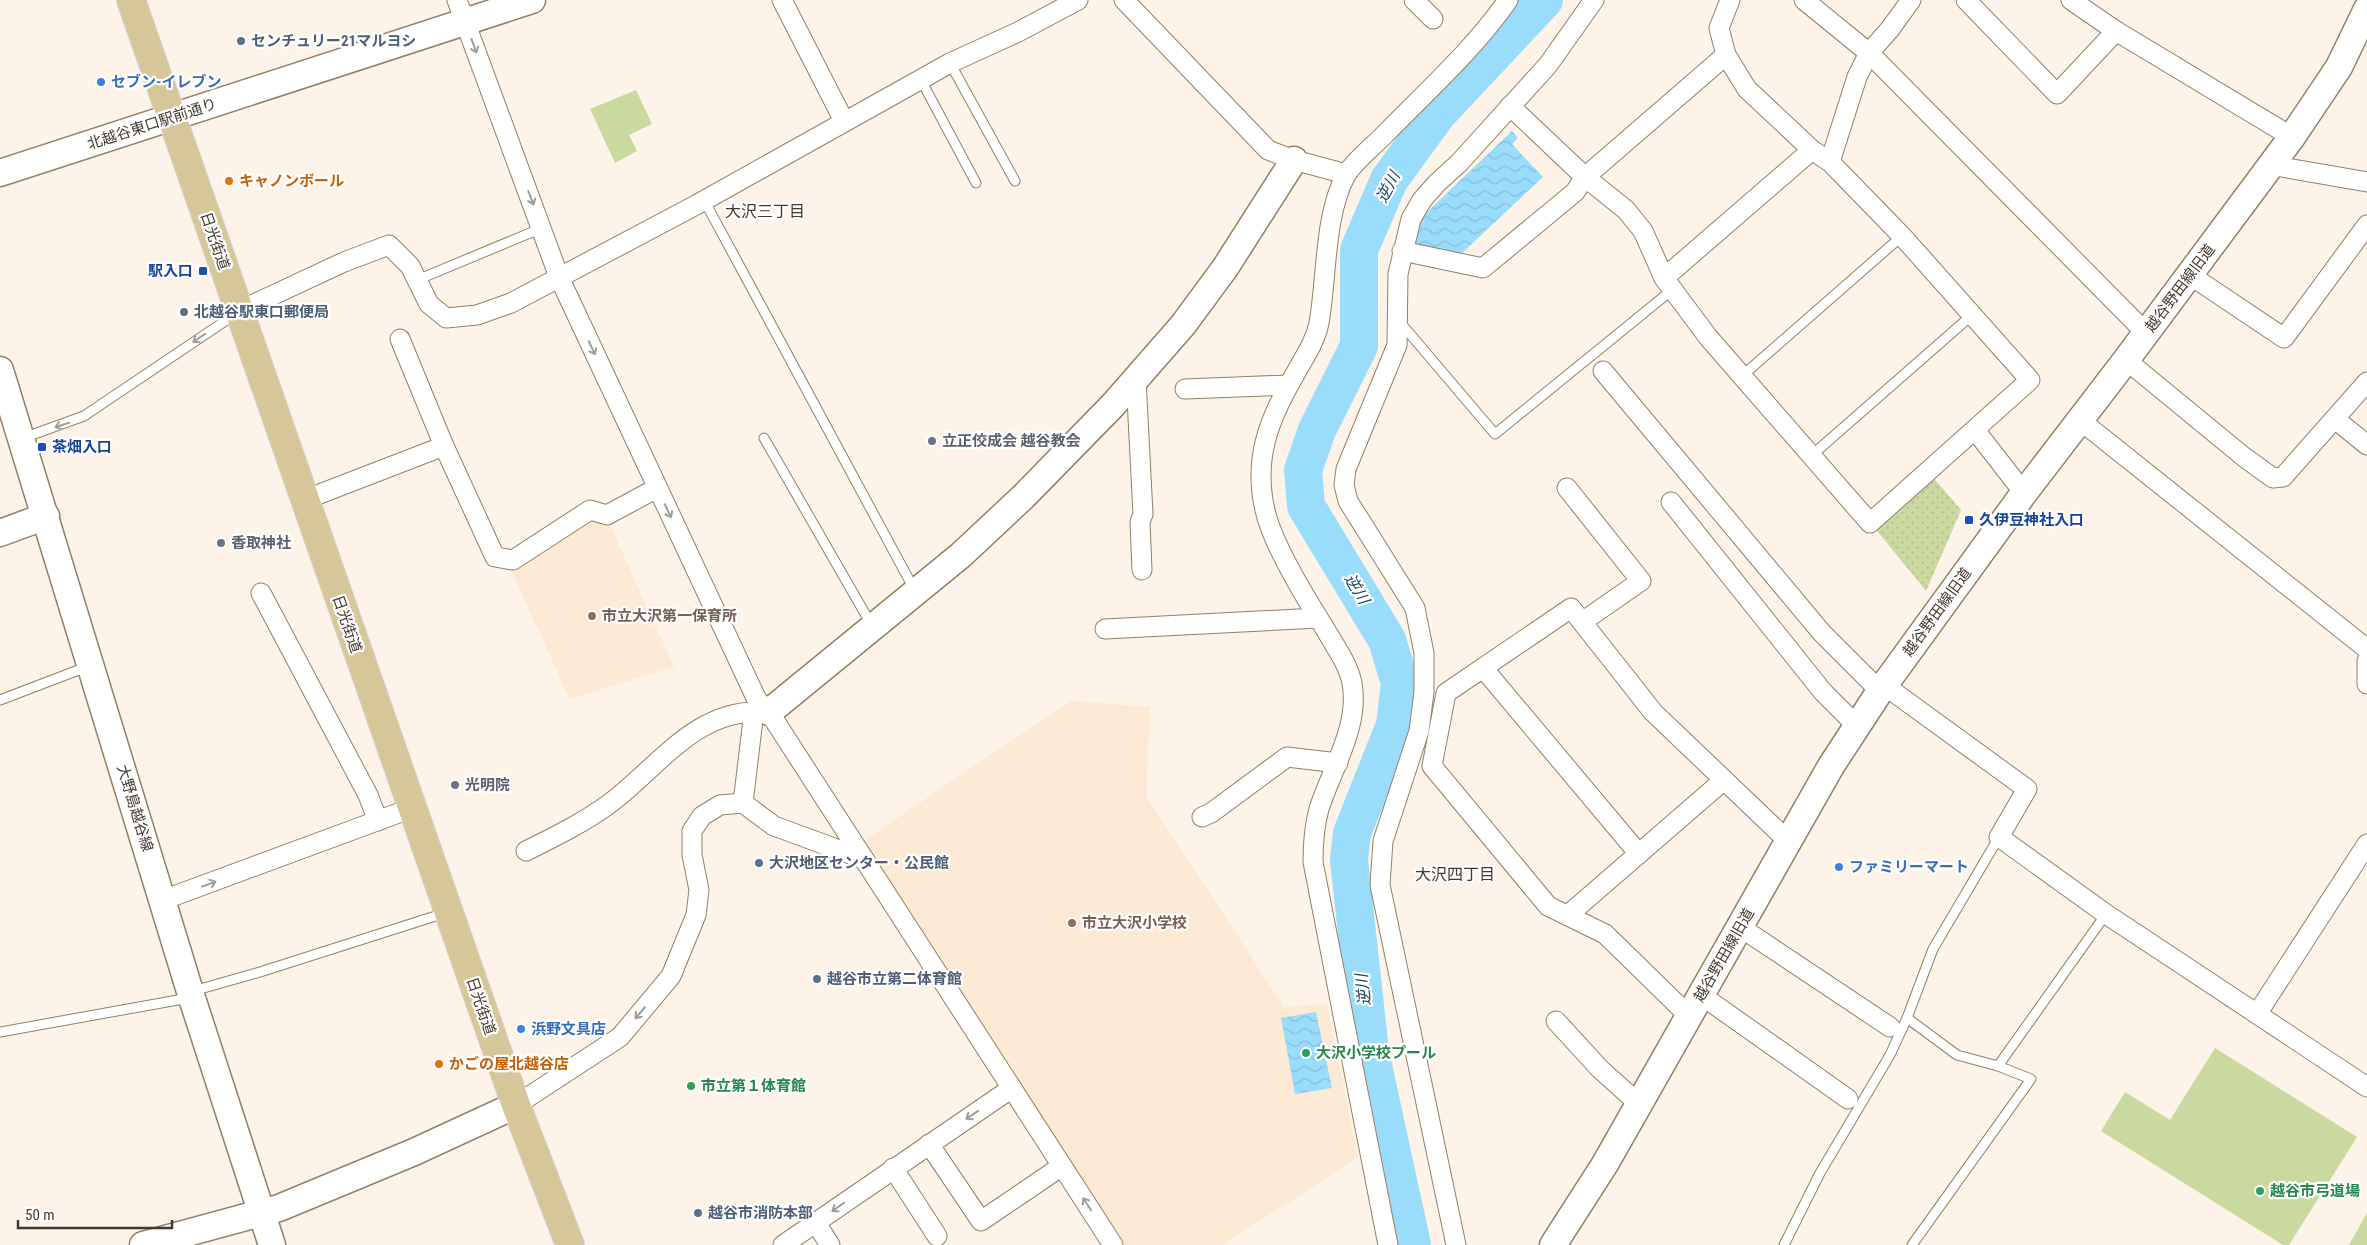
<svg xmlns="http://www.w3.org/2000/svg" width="2367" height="1245" viewBox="0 0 2367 1245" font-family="'Roboto Condensed','Noto Sans JP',sans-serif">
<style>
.built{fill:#fcead5}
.park{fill:url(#park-dots)}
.garden{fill:#c9d9a0}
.water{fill:url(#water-waves)}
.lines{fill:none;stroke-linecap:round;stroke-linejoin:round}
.river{stroke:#9adcfc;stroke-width:38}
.lane-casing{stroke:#957f65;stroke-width:11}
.street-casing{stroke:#957f65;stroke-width:21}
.secondary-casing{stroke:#957f65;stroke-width:29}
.primary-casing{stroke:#d5d3d1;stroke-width:30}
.lane{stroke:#fff;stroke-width:9}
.street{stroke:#fff;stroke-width:19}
.secondary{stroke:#fff;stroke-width:26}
.primary{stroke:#d7c69a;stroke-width:28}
.oneway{stroke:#a09c96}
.service-dot{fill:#5c6f8a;stroke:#fff;stroke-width:2}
.shop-dot{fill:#3f7fe0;stroke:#fff;stroke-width:2}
.food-dot{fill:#e8710a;stroke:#fff;stroke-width:2}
.transit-dot{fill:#1a4fb4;stroke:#fff;stroke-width:2}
.worship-dot{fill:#6b7280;stroke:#fff;stroke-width:2}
.education-dot{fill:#8d6e63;stroke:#fff;stroke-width:2}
.leisure-dot{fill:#2e9e5b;stroke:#fff;stroke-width:2}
.labels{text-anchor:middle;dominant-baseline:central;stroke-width:4.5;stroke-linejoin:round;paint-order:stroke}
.service-label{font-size:15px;font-weight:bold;fill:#4e5e75;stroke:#fff;text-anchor:start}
.shop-label{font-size:15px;font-weight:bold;fill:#366cbe;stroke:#fff;text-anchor:start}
.street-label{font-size:15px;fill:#42382d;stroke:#fff}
.food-label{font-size:15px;font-weight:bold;fill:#c56008;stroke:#fff;text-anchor:start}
.transit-label{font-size:15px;font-weight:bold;fill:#164399;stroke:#fff;text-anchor:start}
.worship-label{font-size:15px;font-weight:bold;fill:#5b616d;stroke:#fff;text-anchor:start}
.education-label{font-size:15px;font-weight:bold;fill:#785e54;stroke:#fff;text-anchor:start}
.leisure-label{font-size:15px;font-weight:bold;fill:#27864d;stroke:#fff;text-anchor:start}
.water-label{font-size:16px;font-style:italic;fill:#10475d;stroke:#fff}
.neighbourhood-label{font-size:16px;fill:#42382d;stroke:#fff}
</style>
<defs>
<pattern id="park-dots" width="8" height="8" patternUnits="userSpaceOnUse" patternTransform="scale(1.25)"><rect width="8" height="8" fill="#c9d9a0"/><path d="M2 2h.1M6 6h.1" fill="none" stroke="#aebb8a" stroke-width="1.8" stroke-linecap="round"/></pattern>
<pattern id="water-waves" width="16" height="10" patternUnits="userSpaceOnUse" patternTransform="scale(1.25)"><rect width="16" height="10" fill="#9adcfc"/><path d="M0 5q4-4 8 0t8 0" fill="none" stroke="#86bed8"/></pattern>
</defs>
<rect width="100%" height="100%" fill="#fdf3e8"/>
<!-- built -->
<g class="built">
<path d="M589,513L607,519L674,667L570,699L509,566Z"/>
<path d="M1071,701L1150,707L1146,796L1284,1007L1327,1004L1358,1158L1222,1245H1124L863,841Z"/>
</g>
<!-- park -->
<path class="park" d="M1932,476L1961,510L1926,591L1874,527Z"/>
<!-- garden -->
<g class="garden">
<path d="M636,90L652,124L629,135L637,151L615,163L590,109Z"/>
<path d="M2215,1048L2357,1137L2289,1245H2283L2101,1131L2125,1092L2170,1120Z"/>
<path d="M2367,1213V1245H2349Z"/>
</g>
<!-- water -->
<g class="water">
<path d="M1512,131L1518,138L1512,144L1543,177L1461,254L1421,248L1415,243L1419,224L1424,215Z"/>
<path d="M1316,1012L1332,1088L1295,1094L1281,1018Z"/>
</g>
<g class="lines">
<!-- river -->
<path class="river" d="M1412,1245L1370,1052L1349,860L1352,833L1395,725L1400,683L1387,640L1306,506L1303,470L1317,430L1359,346V250L1389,180L1437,114L1544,0"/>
<defs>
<g id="lane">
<path d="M950,63L1015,181"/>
<path d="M921,80L976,183"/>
<path d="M704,200L914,589"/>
<path d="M417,280L542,228"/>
<path d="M1399,321L1495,434L1672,290"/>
<path d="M1742,376L1902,236"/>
<path d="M23,438L84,416L237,313"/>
<path d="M764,438L871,624"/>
<path d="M1811,456L1972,315"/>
<path d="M0,700L89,666"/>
<path d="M193,991L260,972L445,913"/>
<path d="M1907,1018L1957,1055L1998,1066L2031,1079L1912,1245"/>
<path d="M0,1032L189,998"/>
<path d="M1998,1066L2106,914"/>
<path d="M1784,1245L1820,1173L1890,1055L1907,1018L1933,949L1999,837"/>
</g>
<g id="street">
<path d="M457,0L559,277L757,700L769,712L1113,1245"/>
<path d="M782,0L844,121"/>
<path d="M1124,0L1268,150L1294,160L1346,174"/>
<path d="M1414,0L1433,19"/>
<path d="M1804,0L1869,53L2146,333"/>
<path d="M1966,0L2057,94L2116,31"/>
<path d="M2071,0L2116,31L2292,137"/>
<path d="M1510,106L1585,177L1626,210L1643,231L1664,278L1708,337L1870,523L2030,380L1902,236L1830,162L1812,150L1747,89L1726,55L1719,28L1730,0"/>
<path d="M1830,162L1857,77L1869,53L1890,29L1911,0"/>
<path d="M2270,165L2367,182"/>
<path d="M1402,251L1483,268L1575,192L1585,177L1726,55"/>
<path d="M2190,275L2284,338L2367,225"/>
<path d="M1664,278L1812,150"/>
<path d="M239,311L344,262L389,245L410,266L429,304L446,318L477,315L511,303L696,205L950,63L1018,32L1078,0"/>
<path d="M400,339L444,446L495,557L513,560L590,510L607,515L657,488"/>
<path d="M2126,360L2244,457L2273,478L2283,477L2367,382"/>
<path d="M1603,371L1822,633L1880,691"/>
<path d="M1136,379L1143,514L1140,522L1142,570"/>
<path d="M1185,389L1288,385"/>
<path d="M2335,419L2367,445"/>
<path d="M2081,421L2367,649"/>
<path d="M1975,430L2024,493"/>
<path d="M1567,488L1641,581L1582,622"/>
<path d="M304,500L444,446"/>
<path d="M1671,502L1823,692L1857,726"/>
<path d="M261,593L368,795L378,821"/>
<path d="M1105,629L1318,618"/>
<path d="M2367,661V684"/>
<path d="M1483,668L1639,854"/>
<path d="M1884,685L2027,789L1999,837L2106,914L2257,1014"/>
<path d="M743,803L774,826L864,859"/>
<path d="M1202,817L1211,813L1287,757L1338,763"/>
<path d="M2367,844L2257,1014L2367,1087"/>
<path d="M526,851C554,837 583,823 609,804C659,767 696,707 766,712"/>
<path d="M163,900L412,808"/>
<path d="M1568,915L1724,780"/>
<path d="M1740,927L1890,1027"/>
<path d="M1701,995L1848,1099"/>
<path d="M1689,1016L1605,934L1548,906L1432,766L1446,693L1571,608L1653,712L1788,841"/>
<path d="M1556,1021L1600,1069L1639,1104"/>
<path d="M516,1105L620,1037L671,976L696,915L699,890L692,855V831L702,816L720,805L743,803L754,711"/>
<path d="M929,1144L981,1221L1062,1166"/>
<path d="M893,1168L937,1236"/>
<path d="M816,1223L830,1245"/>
<path d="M783,1245L1012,1088"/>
<path d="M1388,1245L1313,862C1313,844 1314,827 1319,809C1331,770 1360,727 1352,683C1348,663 1334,645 1324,627C1305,597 1272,543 1265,510C1253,459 1269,419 1294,376C1303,359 1315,343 1319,323C1327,278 1324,215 1346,175C1354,161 1375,145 1386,133C1428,90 1474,49 1508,0"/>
<path d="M1456,1245L1380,885L1383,841L1419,731L1424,692V653L1415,608L1348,501L1344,485L1346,469L1397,345L1398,274L1411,219L1422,200L1437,183L1459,163L1548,65L1594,0"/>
</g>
<g id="secondary">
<path d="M0,173L532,0"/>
<path d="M0,370L192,998L272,1245"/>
<path d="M0,533L46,516"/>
<path d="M769,712L961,555L1024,496L1113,405L1183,325L1225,268L1294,160"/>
<path d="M143,1245L279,1208L414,1152L516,1105"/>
<path d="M1553,1245L1605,1164L1831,766L1880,691L2024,493L2126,360L2292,137L2339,67L2367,9"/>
</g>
<path id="primary" d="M131,0L516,1105L570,1245"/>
</defs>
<!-- lane casing -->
<use href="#lane" class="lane-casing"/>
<!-- street casing -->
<use href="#street" class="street-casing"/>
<!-- secondary casing -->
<use href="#secondary" class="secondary-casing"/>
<!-- primary casing -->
<use href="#primary" class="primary-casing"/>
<!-- lane -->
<use href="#lane" class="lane"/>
<!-- street -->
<use href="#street" class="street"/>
<!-- secondary -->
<use href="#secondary" class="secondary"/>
<!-- primary -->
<use href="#primary" class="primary"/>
</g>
<!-- one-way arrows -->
<defs><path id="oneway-shaft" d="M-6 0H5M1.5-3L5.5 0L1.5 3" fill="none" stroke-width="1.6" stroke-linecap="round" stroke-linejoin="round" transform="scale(1.25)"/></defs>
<g class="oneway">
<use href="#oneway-shaft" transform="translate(474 46) rotate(70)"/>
<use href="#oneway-shaft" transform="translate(531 198) rotate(69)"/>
<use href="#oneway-shaft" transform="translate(199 338) rotate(146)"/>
<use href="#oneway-shaft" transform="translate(592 348) rotate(65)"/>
<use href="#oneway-shaft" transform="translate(62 425) rotate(162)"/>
<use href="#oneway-shaft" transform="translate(668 511) rotate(65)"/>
<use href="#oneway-shaft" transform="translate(209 884) rotate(-20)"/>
<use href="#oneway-shaft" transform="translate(640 1013) rotate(130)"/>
<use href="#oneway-shaft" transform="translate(972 1115) rotate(146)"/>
<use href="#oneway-shaft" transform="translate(1087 1204) rotate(-123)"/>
<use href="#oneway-shaft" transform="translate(838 1207) rotate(145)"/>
</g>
<!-- markers -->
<g class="service-dot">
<circle cx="241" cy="41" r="5"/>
<circle cx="184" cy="312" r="5"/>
<circle cx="759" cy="863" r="5"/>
<circle cx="817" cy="979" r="5"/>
<circle cx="698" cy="1213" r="5"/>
</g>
<g class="shop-dot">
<circle cx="101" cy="82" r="5"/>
<circle cx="1839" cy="867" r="5"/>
<circle cx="521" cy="1029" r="5"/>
</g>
<g class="food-dot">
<circle cx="229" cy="181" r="5"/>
<circle cx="439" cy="1064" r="5"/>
</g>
<g class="transit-dot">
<rect x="198" y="266" width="10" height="10" rx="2.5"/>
<rect x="37" y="442" width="10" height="10" rx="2.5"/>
<rect x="1964" y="515" width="10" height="10" rx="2.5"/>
</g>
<g class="worship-dot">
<circle cx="932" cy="441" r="5"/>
<circle cx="221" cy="543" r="5"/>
<circle cx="455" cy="785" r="5"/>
</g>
<g class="education-dot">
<circle cx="592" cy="616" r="5"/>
<circle cx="1072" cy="923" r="5"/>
</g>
<g class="leisure-dot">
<circle cx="1306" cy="1053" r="5"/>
<circle cx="691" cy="1086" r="5"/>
<circle cx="2260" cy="1191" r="5"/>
</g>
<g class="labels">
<!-- service labels -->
<g class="service-label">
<text x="251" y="41">センチュリー21マルヨシ</text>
<text x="194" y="312">北越谷駅東口郵便局</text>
<text x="769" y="863">大沢地区センター・公民館</text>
<text x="827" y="979">越谷市立第二体育館</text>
<text x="708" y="1213">越谷市消防本部</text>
</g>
<!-- shop labels -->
<g class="shop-label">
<text x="111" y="82">セブン-イレブン</text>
<text x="1849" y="867">ファミリーマート</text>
<text x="531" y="1029">浜野文具店</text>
</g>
<!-- street labels -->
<g class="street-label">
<text transform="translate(152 124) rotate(-18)">北越谷東口駅前通り</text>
<text transform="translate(215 241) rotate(71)">日光街道</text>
<text transform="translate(2180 288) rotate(-53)">越谷野田線旧道</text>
<text transform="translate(1937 612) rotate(-54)">越谷野田線旧道</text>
<text transform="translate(347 624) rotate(71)">日光街道</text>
<text transform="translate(135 808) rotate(73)">大野島越谷線</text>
<text transform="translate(1724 955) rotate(-60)">越谷野田線旧道</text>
<text transform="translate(481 1006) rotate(71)">日光街道</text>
</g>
<!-- food labels -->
<g class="food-label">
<text x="239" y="181">キャノンボール</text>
<text x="449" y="1064">かごの屋北越谷店</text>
</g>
<!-- transit labels -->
<g class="transit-label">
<text x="193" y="271" text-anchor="end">駅入口</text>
<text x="52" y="447">茶畑入口</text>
<text x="1979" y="520">久伊豆神社入口</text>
</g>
<!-- worship labels -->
<g class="worship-label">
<text x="942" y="441">立正佼成会 越谷教会</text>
<text x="231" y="543">香取神社</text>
<text x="465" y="785">光明院</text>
</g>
<!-- education labels -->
<g class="education-label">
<text x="602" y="616">市立大沢第一保育所</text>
<text x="1082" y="923">市立大沢小学校</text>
</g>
<!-- leisure labels -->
<g class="leisure-label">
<text x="1316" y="1053">大沢小学校プール</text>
<text x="701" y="1086">市立第１体育館</text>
<text x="2270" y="1191">越谷市弓道場</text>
</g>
<!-- water labels -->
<g class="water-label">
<text transform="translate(1388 187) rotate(-62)">逆川</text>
<text transform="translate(1357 589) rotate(59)">逆川</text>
<text transform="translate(1363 990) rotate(-96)">逆川</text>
</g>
<!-- neighbourhood labels -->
<g class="neighbourhood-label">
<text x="765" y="211">大沢三丁目</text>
<text x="1455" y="874">大沢四丁目</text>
</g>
</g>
<!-- scale -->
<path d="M18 1220v8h154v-8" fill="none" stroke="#42382d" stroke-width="2.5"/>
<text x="25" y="1220" font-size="15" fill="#42382d" stroke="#ffffff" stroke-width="4" paint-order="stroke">50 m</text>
</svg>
